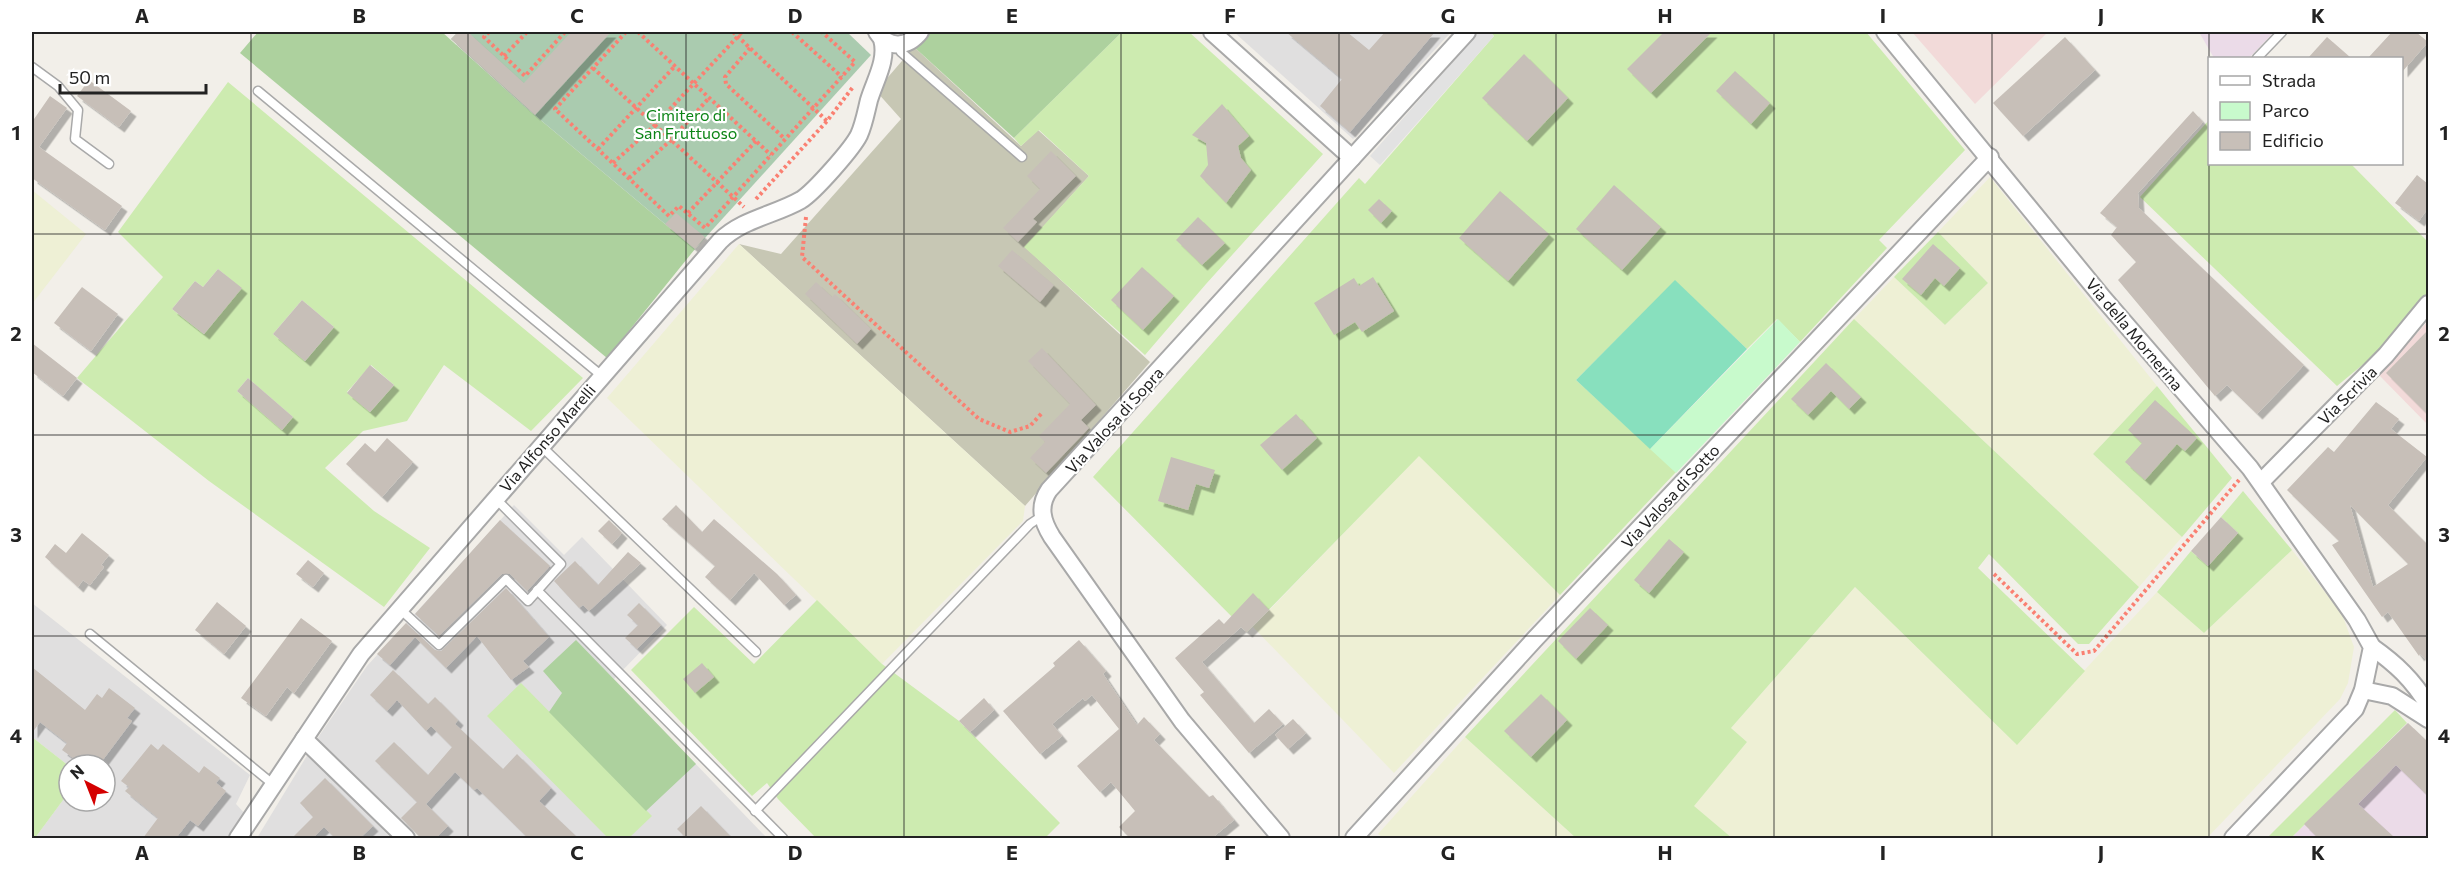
<svg xmlns="http://www.w3.org/2000/svg" width="2460" height="870" viewBox="0 0 2460 870" font-family="Commissioner,sans-serif">
<style>
.residential{fill:#e0dfdf}
.commercial{fill:#f2dad9}
.industrial{fill:#ebdbe8}
.construction{fill:#c7c7b4}
.farmland{fill:#eef0d5}
.grass{fill:#cdebb0;fill-rule:evenodd}
.forest{fill:#add19e}
.cemetery{fill:#aacbaf}
.park{fill:#c8facc}
.pitch{fill:#88e0be}
.parking{fill:#e2e2e2}
.building{fill:#c7bfb8;fill-rule:evenodd;filter:url(#shadow)}
.lines{fill:none;stroke-linecap:round;stroke-linejoin:round}
.service-casing{stroke:#a9a9a9;stroke-width:11}
.minor-casing{stroke:#a9a9a9;stroke-width:20}
.path{stroke:#fa8072;stroke-width:4;stroke-dasharray:3 3;stroke-linecap:butt}
.service{stroke:#fff;stroke-width:8}
.minor{stroke:#fff;stroke-width:16}
.grid{fill:none;stroke:#222;stroke-width:1.5;stroke-opacity:0.55}
.labels{text-anchor:middle;dominant-baseline:central;stroke-width:4.5;stroke-linejoin:round;paint-order:stroke}
.park-label{font-size:16px;fill:#0c8416;stroke:#fff}
.street-label{font-size:16px;fill:#222;stroke:#fff}
.neatline{fill:none;stroke:#222;stroke-width:2}
.grid-label{font-size:20px;text-anchor:middle;font-weight:bold;fill:#222}
</style>
<defs>
<filter id="shadow"><feDropShadow dx="5.5" dy="5.5" stdDeviation="0" flood-color="#0004"/></filter>
</defs>
<rect width="100%" height="100%" fill="#f2efe9"/>
<!-- residential -->
<g class="residential">
<path d="M1234,32H1451L1353,139Z"/>
<path d="M514,505L564,555L582,537L667,625L614,679L767,838H421L317,739L367,666Z"/>
<path d="M32,603L250,775L236,804L246,815L230,838H35L69,792V801H105V765L69,766L32,737Z"/>
<path d="M308,754L391,838H257Z"/>
</g>
<!-- commercial -->
<g class="commercial">
<path d="M1912,32H2048L1975,104Z"/>
<path d="M2428,321V425L2379,375Z"/>
</g>
<!-- industrial -->
<g class="industrial">
<path d="M2199,32H2274L2249,58H2214Z"/>
<path d="M2407,723L2428,743V838H2291Z"/>
</g>
<!-- construction -->
<path class="construction" d="M914,47L1021,146L1038,130L1089,176L1025,247L1150,362L1025,506L739,244L781,254L901,119L876,91Z"/>
<!-- farmland -->
<g class="farmland">
<path d="M1990,177L2157,386L2093,454L2182,537L2139,587L1854,319L1894,277L1945,325L1988,283L1938,232Z"/>
<path d="M32,190L86,234L32,304Z"/>
<path d="M739,244L1025,506L1023,521L882,664L607,398Z"/>
<path d="M1419,455L1560,595L1394,773L1253,627Z"/>
<path d="M2292,550L2342,614L2354,647L2348,683L2340,699L2207,838H1732L1693,806L1747,742L1731,728L1855,587L2016,744L2157,592L2204,633Z"/>
<path d="M1465,737L1576,838H1383L1378,834Z"/>
</g>
<!-- grass -->
<g class="grass">
<path d="M1122,32H1189L1323,154L1206,284L1145,355L1024,247L1089,176L1039,130L1021,146L1014,138Z"/>
<path d="M1490,32H1866L1965,150L1879,240L1887,248L1800,342L1777,319L1747,349L1675,281L1576,380L1676,472L1560,595L1419,456L1247,632L1093,477L1359,178L1365,184L1494,36Z"/>
<path d="M228,82L583,378L531,431L444,365L407,421L363,431L325,468L374,511L430,548L384,607L209,481L77,378L163,277L118,232ZM218,269L241,288L204,334L172,309L195,281L203,287ZM302,300L334,327L305,361L273,334ZM371,365L394,385L370,412L347,392ZM248,378L293,417L282,430L237,391Z"/>
<path d="M2209,120L2210,164H2351L2428,242V292L2378,352L2337,386L2140,197Z"/>
<path d="M1938,232L1988,283L1945,325L1894,277Z"/>
<path d="M1854,319L2139,587L2089,644H2078L1989,554L1978,568L2085,671L2017,745L1855,587L1731,728L1747,742L1694,806L1732,838H1576L1465,737Z"/>
<path d="M2157,386L2232,478L2182,537L2093,454Z"/>
<path d="M2243,491L2292,550L2204,633L2157,592L2191,551L2208,566L2238,533L2221,517Z"/>
<path d="M817,600L882,664L959,721L1060,823L1045,838H816L778,799L767,783L752,796L631,670L694,607L754,664Z"/>
<path d="M521,683L652,816L629,838H608L487,716Z"/>
<path d="M2395,710L2407,723L2291,838H2267Z"/>
<path d="M32,737L69,766V792L35,838H32Z"/>
</g>
<!-- forest -->
<g class="forest">
<path d="M258,32H442L525,107L695,249L607,358L240,53Z"/>
<path d="M928,32H1122L1014,138L914,47Z"/>
<path d="M576,640L696,764L646,811L549,712L562,693L543,671Z"/>
</g>
<!-- cemetery -->
<path class="cemetery" d="M458,32H847L871,55L695,249L525,107L451,39Z"/>
<!-- park -->
<path class="park" d="M1778,319L1800,342L1676,473L1650,449Z"/>
<!-- pitch -->
<path class="pitch" d="M1675,280L1747,349L1650,449L1576,380Z"/>
<!-- parking -->
<path class="parking" d="M1479,32H1490L1494,36L1380,165L1370,156Z"/>
<!-- building -->
<g class="building">
<path d="M458,32H468L524,83L571,32H611L535,115L451,39Z"/>
<path d="M1286,32H1347L1369,50L1385,32H1435L1350,132L1320,106L1342,79Z"/>
<path d="M1664,32H1712L1651,93L1627,69Z"/>
<path d="M2392,32H2416L2428,42L2402,72V58H2368Z"/>
<path d="M2065,37L2095,70L2023,136L1993,103Z"/>
<path d="M2327,37L2351,58H2308Z"/>
<path d="M1524,54L1568,98L1527,141L1482,98Z"/>
<path d="M1735,71L1770,103L1751,124L1716,91Z"/>
<path d="M89,80L131,111L119,127L77,96Z"/>
<path d="M50,96L67,108L39,147L122,206L105,230L32,178V122Z"/>
<path d="M1222,104L1249,136L1238,146L1241,158L1251,170L1226,203L1200,176L1208,165L1206,143L1192,135Z"/>
<path d="M2193,111L2203,122L2138,193L2139,208L2304,365L2257,414L2227,385L2215,396L2118,280L2136,262L2111,235L2117,227L2100,213Z"/>
<path d="M1051,151L1076,176L1033,219L1037,222L1018,242L1003,228L1040,189L1027,176Z"/>
<path d="M2417,175L2428,184V208L2419,221L2395,203Z"/>
<path d="M1614,185L1661,227L1622,270L1576,229Z"/>
<path d="M1500,191L1549,234L1508,281L1459,238Z"/>
<path d="M1379,199L1392,211L1381,223L1368,210Z"/>
<path d="M676,213L705,237L695,249L665,224Z"/>
<path d="M1198,217L1225,243L1202,265L1176,240Z"/>
<path d="M1933,244L1960,268L1944,286L1935,278L1921,295L1902,279Z"/>
<path d="M1012,250L1054,285L1040,302L998,266Z"/>
<path d="M1142,267L1174,296L1143,330L1111,300Z"/>
<path d="M218,269L242,288L204,334L172,309L195,281L203,287Z"/>
<path d="M1373,277L1394,311L1362,332L1355,322L1334,335L1314,303L1354,278L1359,286Z"/>
<path d="M816,282L832,297L835,294L871,329L857,344L805,294Z"/>
<path d="M82,287L118,314L91,351L54,323Z"/>
<path d="M302,300L334,327L305,361L273,334Z"/>
<path d="M2428,330V415L2386,373Z"/>
<path d="M32,343L77,378L63,396L32,372Z"/>
<path d="M1042,348L1096,405L1081,420L1089,428L1046,473L1030,458L1045,442L1039,436L1070,404L1028,361Z"/>
<path d="M1826,363L1861,397L1849,409L1831,391L1808,415L1791,399Z"/>
<path d="M370,365L394,385L370,412L347,393Z"/>
<path d="M248,378L293,417L282,430L237,391Z"/>
<path d="M2155,400L2197,438L2185,451L2177,444L2145,480L2125,462L2142,443L2128,430Z"/>
<path d="M2376,402L2399,419L2391,429L2427,457L2388,505L2428,545V661L2420,654L2419,656L2388,612L2382,617L2332,545L2339,541L2287,490L2328,447L2334,452ZM2350,505L2408,564L2373,587Z"/>
<path d="M1296,414L1317,438L1282,470L1260,445Z"/>
<path d="M387,438L413,462L382,497L346,464L365,443L375,452Z"/>
<path d="M1171,457L1215,470L1209,488L1196,484L1188,510L1158,501Z"/>
<path d="M676,505L702,532L714,519L777,574L796,595L784,605L754,573L730,600L705,577L715,566L662,519Z"/>
<path d="M2221,517L2238,533L2208,566L2191,551Z"/>
<path d="M500,520L550,566L527,591L510,574H502L439,636L415,614Z"/>
<path d="M609,520L622,533L612,544L598,531Z"/>
<path d="M82,533L109,555L101,565L104,567L90,585L83,580L78,587L45,557L55,544L66,553Z"/>
<path d="M1669,539L1684,552L1649,593L1634,580Z"/>
<path d="M628,552L641,563L589,611L583,605L579,608L554,581L575,561L598,585Z"/>
<path d="M308,560L324,573L313,587L296,574Z"/>
<path d="M506,588L549,637L523,661L529,667L511,680L477,636L446,668L415,637L390,665L377,654L406,623L435,650L441,651Z"/>
<path d="M1253,593L1269,610L1247,632L1241,627L1202,662L1254,723L1269,709L1283,724L1249,753L1200,695L1204,692L1175,658L1219,619L1224,624Z"/>
<path d="M217,602L246,626L224,654L195,630Z"/>
<path d="M639,603L661,625L637,649L625,638L638,625L627,615Z"/>
<path d="M1590,608L1608,625L1576,659L1558,641Z"/>
<path d="M301,618L332,641L294,693L287,687L266,716L241,698Z"/>
<path d="M1079,640L1106,671L1103,674L1137,725L1144,717L1160,734L1154,740L1209,797L1213,795L1234,820L1212,838H1130L1119,827L1135,811L1111,782L1100,792L1077,766L1119,729L1092,695L1085,701L1083,698L1052,724L1062,736L1040,754L1003,711L1055,666L1053,663Z"/>
<path d="M702,663L714,677L695,693L683,679Z"/>
<path d="M32,667L85,710L97,694L102,698L109,688L135,708L127,718L132,721L102,761L97,758L92,765H83L62,750L67,743L40,722L32,733Z"/>
<path d="M393,670L428,704L435,697L458,720L455,724L503,769L517,754L551,788L539,801L578,838H528L477,788L474,790L455,772L426,804L448,826L436,838H421L401,818L417,802L375,761L394,742L428,775L452,747L431,726L426,731L397,700L387,711L370,695Z"/>
<path d="M1541,694L1567,720L1531,757L1504,731Z"/>
<path d="M984,698L994,710L970,732L959,721Z"/>
<path d="M1293,719L1306,733L1288,749L1275,735Z"/>
<path d="M2408,723L2428,742V796L2396,765L2358,804L2395,838H2318L2304,824Z"/>
<path d="M151,744L158,750L163,744L199,773L204,766L220,778L216,783L226,791L198,826L190,820L176,838H143L158,818L125,791L129,787L121,781Z"/>
<path d="M325,778L373,826L360,838H335L324,827L313,838H292L313,817L300,803Z"/>
<path d="M701,806L732,838H686L677,829Z"/>
</g>
<g class="lines">
<defs>
<g id="service">
<path d="M901,52L1022,157"/>
<path d="M2257,58L2282,32"/>
<path d="M32,67L58,86L78,110L75,139L109,164"/>
<path d="M258,91L602,376"/>
<path d="M540,445L756,652"/>
<path d="M537,590L783,838"/>
<path d="M400,609L439,645L506,579L528,601L561,564L495,498"/>
<path d="M90,634L274,785"/>
<path d="M755,811L1030,524L1042,516"/>
</g>
<g id="minor">
<path d="M877,32C889,50 908,47 920,32"/>
<path d="M1212,32L1352,158"/>
<path d="M1885,32L2103,298L2250,468L2357,620L2372,647L2363,690L2355,709L2233,838"/>
<path d="M2261,482L2386,355L2428,304"/>
<path d="M2372,647C2396,664 2413,680 2428,705"/>
<path d="M2363,690L2392,696L2428,719"/>
<path d="M304,739L406,838"/>
<path d="M238,838L361,654L720,241C742,219 775,215 801,200C814,192 852,149 859,135C864,124 866,112 869,100C875,80 888,60 882,39"/>
<path d="M1281,838L1182,721L1052,537C1042,521 1038,506 1049,490L1467,32"/>
<path d="M1354,838L1534,640L1990,157"/>
</g>
</defs>
<!-- service casing -->
<use href="#service" class="service-casing"/>
<!-- minor casing -->
<use href="#minor" class="minor-casing"/>
<!-- path -->
<g class="path">
<path d="M489,32L484,37L525,76L565,32"/>
<path d="M626,32L555,109L669,216L679,206L705,228L855,62L822,32"/>
<path d="M638,32L771,155"/>
<path d="M733,32L827,121"/>
<path d="M792,32L842,77"/>
<path d="M750,48L725,77L726,84L785,139"/>
<path d="M504,56L527,32"/>
<path d="M593,68L744,207"/>
<path d="M598,149L675,66"/>
<path d="M613,163L655,125L742,32"/>
<path d="M629,178L671,140L709,98"/>
<path d="M756,199L827,121L853,87"/>
<path d="M688,213L756,141"/>
<path d="M806,217L802,257L979,419L1010,432L1030,426L1042,413"/>
<path d="M1994,574L2077,654L2094,651L2239,480"/>
</g>
<!-- service -->
<use href="#service" class="service"/>
<!-- minor -->
<use href="#minor" class="minor"/>
</g>
<!-- grid -->
<path class="grid" d="M251,32V838M468,32V838M686,32V838M904,32V838M1121,32V838M1339,32V838M1556,32V838M1774,32V838M1992,32V838M2209,32V838M32,234H2428M32,435H2428M32,636H2428"/>
<g class="labels">
<!-- park labels -->
<g class="park-label">
<text x="686" y="114">Cimitero di<tspan x="686" dy="18">San Fruttuoso</tspan></text>
</g>
<!-- street labels -->
<g class="street-label">
<text transform="translate(2135 334) rotate(50)">Via della Mornerina</text>
<text transform="translate(2347 395) rotate(-45)">Via Scrivia</text>
<text transform="translate(1114 420) rotate(-48)">Via Valosa di Sopra</text>
<text transform="translate(547 438) rotate(-49)">Via Alfonso Marelli</text>
<text transform="translate(1670 496) rotate(-47)">Via Valosa di Sotto</text>
</g>
</g>
<!-- border -->
<rect width="2460" height="870" fill="none" stroke="#ffffff" stroke-width="66"/>
<!-- legend -->
<rect x="2208" y="57" width="195" height="108" fill="#ffffff" stroke="#a7a7a7" stroke-width="1.5"/>
<rect x="2220" y="76" width="30" height="9" fill="#ffffff" stroke="#a7a7a7" stroke-width="1.5"/>
<text x="2262" y="87" font-size="18" fill="#222222">Strada</text>
<rect x="2220" y="102" width="30" height="18" fill="#c8facc" stroke="#a7a7a7" stroke-width="1.5"/>
<text x="2262" y="117" font-size="18" fill="#222222">Parco</text>
<rect x="2220" y="132" width="30" height="18" fill="#c7bfb8" stroke="#a7a7a7" stroke-width="1.5"/>
<text x="2262" y="147" font-size="18" fill="#222222">Edificio</text>
<!-- north arrow -->
<g transform="translate(87 783) rotate(318)"><circle r="28" fill="#ffffff" stroke="#a7a7a7" stroke-width="1.5"/>
<path d="M0-4.5L10 22L0 15L-10 22Z" fill="#d40000"/>
<text y="-9" font-size="16" font-weight="bold" text-anchor="middle" fill="#222222">N</text>
</g>
<!-- scale -->
<path d="M60 84v9h146v-9" fill="none" stroke="#222222" stroke-width="3"/>
<text x="69" y="84" font-size="18" fill="#222222" stroke="#ffffff" stroke-width="4.5" paint-order="stroke">50 m</text>
<rect x="33" y="33" width="2394" height="804" class="neatline"/>
<g class="grid-label">
<text x="142" y="23">A</text>
<text x="359" y="23">B</text>
<text x="577" y="23">C</text>
<text x="795" y="23">D</text>
<text x="1012" y="23">E</text>
<text x="1230" y="23">F</text>
<text x="1448" y="23">G</text>
<text x="1665" y="23">H</text>
<text x="1883" y="23">I</text>
<text x="2101" y="23">J</text>
<text x="2318" y="23">K</text>
<text x="16" y="140">1</text>
<text x="2444" y="140">1</text>
<text x="16" y="341">2</text>
<text x="2444" y="341">2</text>
<text x="16" y="542">3</text>
<text x="2444" y="542">3</text>
<text x="16" y="743">4</text>
<text x="2444" y="743">4</text>
<text x="142" y="860">A</text>
<text x="359" y="860">B</text>
<text x="577" y="860">C</text>
<text x="795" y="860">D</text>
<text x="1012" y="860">E</text>
<text x="1230" y="860">F</text>
<text x="1448" y="860">G</text>
<text x="1665" y="860">H</text>
<text x="1883" y="860">I</text>
<text x="2101" y="860">J</text>
<text x="2318" y="860">K</text>
</g>
</svg>
